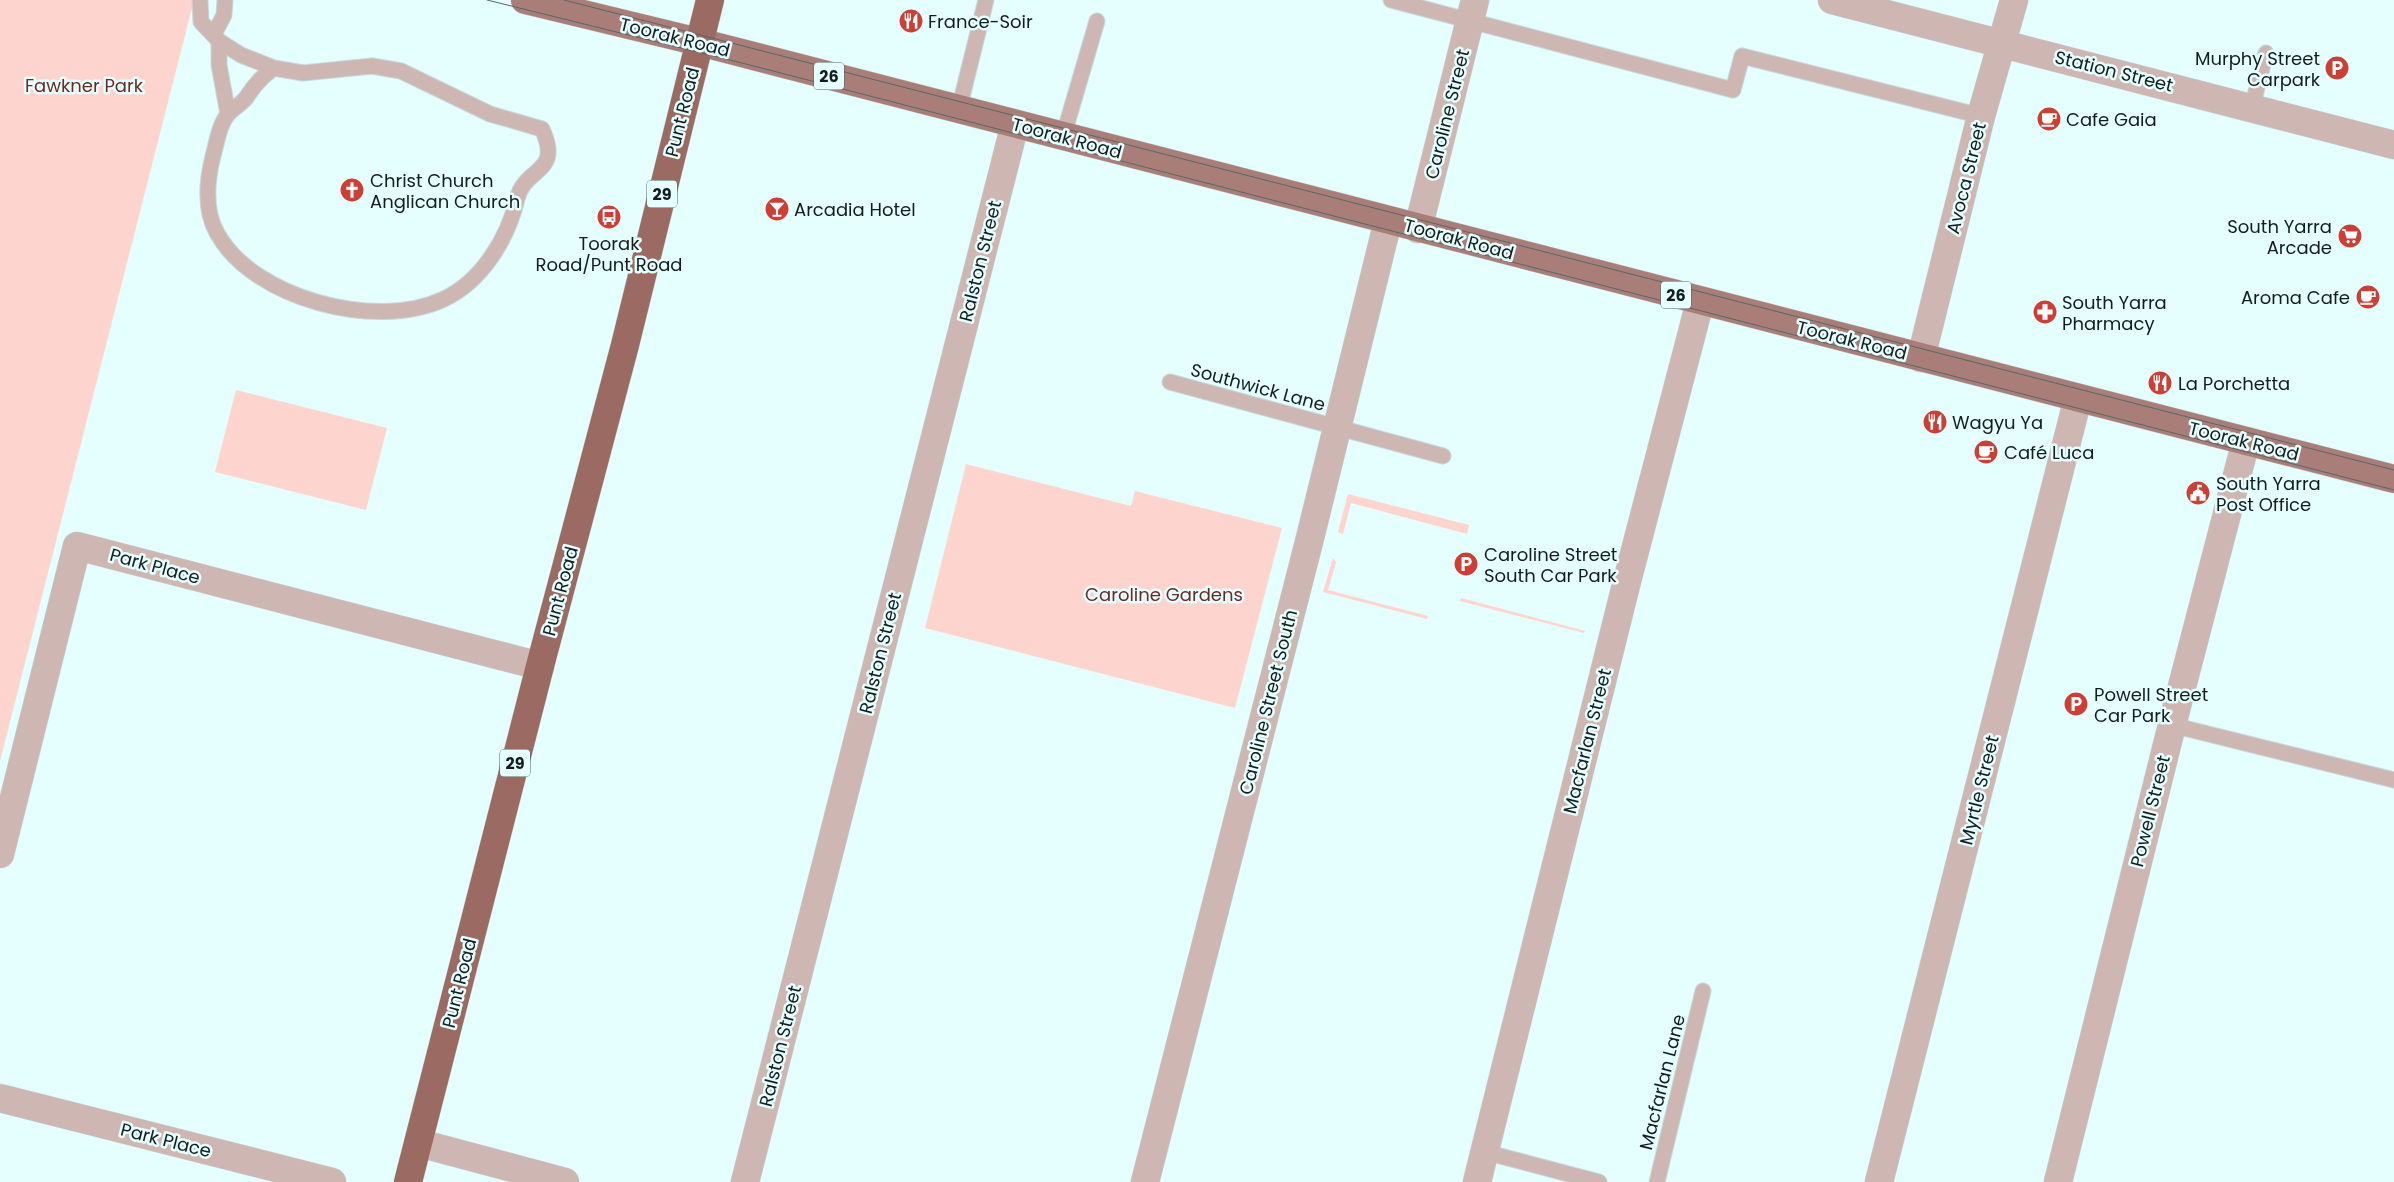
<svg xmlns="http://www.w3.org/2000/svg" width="2394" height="1182" viewBox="0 0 2394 1182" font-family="Poppins,sans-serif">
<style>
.green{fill:#fed4ce}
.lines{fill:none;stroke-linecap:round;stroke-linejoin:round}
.lane-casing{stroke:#c4dada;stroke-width:17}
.street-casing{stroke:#c4dada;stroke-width:29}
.primary-casing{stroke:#c4dada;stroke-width:29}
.highway-casing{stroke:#c4dada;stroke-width:29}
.lane{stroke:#ceb6b2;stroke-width:15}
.street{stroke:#ceb6b2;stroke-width:28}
.primary{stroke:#a97e78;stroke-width:28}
.highway{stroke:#9a6a63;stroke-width:28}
.tram{stroke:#586767;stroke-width:1}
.labels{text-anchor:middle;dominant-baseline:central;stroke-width:5;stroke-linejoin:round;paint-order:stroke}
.shield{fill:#e5fefe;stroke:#536060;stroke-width:1}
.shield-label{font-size:16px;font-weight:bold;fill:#141d1d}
.poi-label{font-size:18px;fill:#141d1d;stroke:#e5fefe;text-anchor:start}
.street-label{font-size:18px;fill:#141d1d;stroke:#e5fefe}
.park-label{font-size:18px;fill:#6b2a24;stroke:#e5fefe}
</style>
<rect width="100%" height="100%" fill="#e5fefe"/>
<!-- green -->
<g class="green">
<path d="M0,0H194L0,761Z"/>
<path d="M236,390L387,428L366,510L215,472Z"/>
<path d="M966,464L1131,506L1135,491L1282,528L1235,708L925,628Z"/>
<path d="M1348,494L1469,525L1467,534L1351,503L1343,534L1338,532Z"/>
<path d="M1333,558L1336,562L1328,590L1428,616L1427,619L1323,592Z"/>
<path d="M1461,598L1585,631L1584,633L1460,601Z"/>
</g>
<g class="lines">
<defs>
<g id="lane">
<path d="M200,0L201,22L219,41L241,55L274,68L303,73L372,66L401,71L490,114L542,129C563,174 525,166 517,199C508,238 482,281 444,299C377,331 253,299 217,233C204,210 207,180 213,156C217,142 219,124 229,113C234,108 241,104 246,98C254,86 261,77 274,68"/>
<path d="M1391,0L1733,90L1742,56L1981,116"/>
<path d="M214,34L224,15L225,0"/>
<path d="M219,41V65L228,114"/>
<path d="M2252,107L2266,53"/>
<path d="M959,109L986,0"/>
<path d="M1063,137L1097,21"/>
<path d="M1170,382L1443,456"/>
<path d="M2172,725L2394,780"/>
<path d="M1485,1152L1599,1182"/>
<path d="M1657,1182L1703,991"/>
</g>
<g id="street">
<path d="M1832,0L2394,145"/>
<path d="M1418,229L1475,0"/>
<path d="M1921,358L1981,116L2014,0"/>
<path d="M0,854L77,546L540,666"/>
<path d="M0,1098L332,1182"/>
<path d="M419,1143L565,1182"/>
<path d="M745,1182L1015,124"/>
<path d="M1145,1182L1310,538L1388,221"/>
<path d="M1477,1182L1626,585L1700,302"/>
<path d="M1879,1182L2078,398"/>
<path d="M2058,1182L2172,725L2246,441"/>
</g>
<path id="primary" d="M525,0L699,42L2394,479"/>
<path id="highway" d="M408,1182L540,666L625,345L710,0"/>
</defs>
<!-- lane casing -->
<use href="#lane" class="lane-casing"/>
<!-- street casing -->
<use href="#street" class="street-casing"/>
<!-- primary casing -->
<use href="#primary" class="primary-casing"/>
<!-- highway casing -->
<use href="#highway" class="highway-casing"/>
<!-- lane -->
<use href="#lane" class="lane"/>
<!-- street -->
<use href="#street" class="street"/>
<!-- primary -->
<use href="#primary" class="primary"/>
<!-- highway -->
<use href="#highway" class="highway"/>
<!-- tram -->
<g class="tram">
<path d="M487,0L746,64L2394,490"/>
<path d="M564,0L2394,470"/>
</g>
</g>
<!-- icons -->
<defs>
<symbol id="restaurant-disc" viewBox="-11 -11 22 22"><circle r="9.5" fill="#cd3f35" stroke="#e5fefe"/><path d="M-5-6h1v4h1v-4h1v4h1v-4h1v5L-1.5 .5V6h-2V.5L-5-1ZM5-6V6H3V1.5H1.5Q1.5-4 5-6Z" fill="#fff"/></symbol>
<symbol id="parking-disc" viewBox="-11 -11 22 22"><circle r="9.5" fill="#cd3f35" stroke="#e5fefe"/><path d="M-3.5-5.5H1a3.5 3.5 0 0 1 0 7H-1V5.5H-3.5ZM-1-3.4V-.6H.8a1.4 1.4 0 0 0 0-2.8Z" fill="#fff"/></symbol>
<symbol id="cafe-disc" viewBox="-11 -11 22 22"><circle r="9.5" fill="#cd3f35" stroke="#e5fefe"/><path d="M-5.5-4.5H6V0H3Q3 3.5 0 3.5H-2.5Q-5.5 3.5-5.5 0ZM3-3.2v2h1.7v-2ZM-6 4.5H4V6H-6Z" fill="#fff"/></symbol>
<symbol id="church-disc" viewBox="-11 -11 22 22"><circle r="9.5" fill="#cd3f35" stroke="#e5fefe"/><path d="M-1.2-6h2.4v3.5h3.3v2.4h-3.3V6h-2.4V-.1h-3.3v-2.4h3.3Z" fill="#fff"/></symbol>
<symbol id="bar-disc" viewBox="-11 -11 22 22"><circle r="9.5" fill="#cd3f35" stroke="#e5fefe"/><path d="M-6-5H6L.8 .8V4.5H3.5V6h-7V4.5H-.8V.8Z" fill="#fff"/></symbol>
<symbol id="bus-disc" viewBox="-11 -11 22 22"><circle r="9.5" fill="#cd3f35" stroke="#e5fefe"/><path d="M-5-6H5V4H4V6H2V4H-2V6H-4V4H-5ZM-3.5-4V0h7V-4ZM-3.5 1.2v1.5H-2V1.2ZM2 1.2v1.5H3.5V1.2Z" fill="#fff"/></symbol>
<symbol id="supermarket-disc" viewBox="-11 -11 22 22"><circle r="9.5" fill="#cd3f35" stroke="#e5fefe"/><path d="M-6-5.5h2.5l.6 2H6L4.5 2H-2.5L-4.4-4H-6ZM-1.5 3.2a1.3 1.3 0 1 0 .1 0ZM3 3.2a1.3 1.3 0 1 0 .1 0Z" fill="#fff"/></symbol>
<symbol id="pharmacy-disc" viewBox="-11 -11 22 22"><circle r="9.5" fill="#cd3f35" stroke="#e5fefe"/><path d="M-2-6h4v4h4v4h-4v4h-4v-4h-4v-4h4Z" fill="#fff"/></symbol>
<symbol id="civic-disc" viewBox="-11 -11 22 22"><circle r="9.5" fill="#cd3f35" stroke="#e5fefe"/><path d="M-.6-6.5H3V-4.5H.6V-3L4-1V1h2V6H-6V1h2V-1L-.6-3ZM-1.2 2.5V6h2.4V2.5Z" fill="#fff"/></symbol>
</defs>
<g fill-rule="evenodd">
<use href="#restaurant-disc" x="897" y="7" width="28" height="28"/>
<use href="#parking-disc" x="2323" y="54" width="28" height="28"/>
<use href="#cafe-disc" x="2035" y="105" width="28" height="28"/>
<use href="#church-disc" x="338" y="176" width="28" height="28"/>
<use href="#bar-disc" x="763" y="195" width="28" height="28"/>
<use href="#bus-disc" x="595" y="203" width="28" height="28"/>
<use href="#supermarket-disc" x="2336" y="222" width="28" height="28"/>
<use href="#cafe-disc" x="2354" y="283" width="28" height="28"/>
<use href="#pharmacy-disc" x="2031" y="298" width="28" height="28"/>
<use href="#restaurant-disc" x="2146" y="369" width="28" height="28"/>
<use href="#restaurant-disc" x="1921" y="408" width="28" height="28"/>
<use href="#cafe-disc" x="1972" y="438" width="28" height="28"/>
<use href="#civic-disc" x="2184" y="479" width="28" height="28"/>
<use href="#parking-disc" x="1452" y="550" width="28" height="28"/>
<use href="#parking-disc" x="2062" y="690" width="28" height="28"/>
</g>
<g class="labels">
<!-- shield labels -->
<g class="shield">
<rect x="814" y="62.5" width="30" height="27" rx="4"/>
<rect x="647" y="180.5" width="30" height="27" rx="4"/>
<rect x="1661" y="281.5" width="30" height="27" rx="4"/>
<rect x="500" y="749.5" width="30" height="27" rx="4"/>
</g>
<g class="shield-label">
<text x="829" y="76">26</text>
<text x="662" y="194">29</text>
<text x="1676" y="295">26</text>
<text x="515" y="763">29</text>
</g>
<!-- poi labels -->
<g class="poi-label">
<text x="928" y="21">France-Soir</text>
<text x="2320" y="58" text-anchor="end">Murphy Street<tspan x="2320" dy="21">Carpark</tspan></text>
<text x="2066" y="119">Cafe Gaia</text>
<text x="370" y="180">Christ Church<tspan x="370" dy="21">Anglican Church</tspan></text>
<text x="794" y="209">Arcadia Hotel</text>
<text x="2332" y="226" text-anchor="end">South Yarra<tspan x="2332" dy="21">Arcade</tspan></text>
<text x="609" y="243" text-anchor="middle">Toorak<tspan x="609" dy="21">Road/Punt Road</tspan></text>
<text x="2350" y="297" text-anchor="end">Aroma Cafe</text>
<text x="2062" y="302">South Yarra<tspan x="2062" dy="21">Pharmacy</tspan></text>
<text x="2178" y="383">La Porchetta</text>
<text x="1952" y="422">Wagyu Ya</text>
<text x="2004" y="452">Café Luca</text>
<text x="2216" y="483">South Yarra<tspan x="2216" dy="21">Post Office</tspan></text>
<text x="1484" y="554">Caroline Street<tspan x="1484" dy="21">South Car Park</tspan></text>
<text x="2094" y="694">Powell Street<tspan x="2094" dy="21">Car Park</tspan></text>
</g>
<!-- street labels -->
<g class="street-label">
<text transform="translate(675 37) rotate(14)">Toorak Road</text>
<text transform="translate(2114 71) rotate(14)">Station Street</text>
<text transform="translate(682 112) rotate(-76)">Punt Road</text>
<text transform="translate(1447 114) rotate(-76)">Caroline Street</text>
<text transform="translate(1067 138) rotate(15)">Toorak Road</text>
<text transform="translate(1966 178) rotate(-76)">Avoca Street</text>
<text transform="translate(1459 239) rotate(15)">Toorak Road</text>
<text transform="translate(980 261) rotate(-76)">Ralston Street</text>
<text transform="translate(1852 340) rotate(14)">Toorak Road</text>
<text transform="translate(1258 387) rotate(15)">Southwick Lane</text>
<text transform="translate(2244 441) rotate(14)">Toorak Road</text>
<text transform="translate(155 566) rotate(15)">Park Place</text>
<text transform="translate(560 591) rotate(-75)">Punt Road</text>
<text transform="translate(880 653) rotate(-76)">Ralston Street</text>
<text transform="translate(1268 702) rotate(-76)">Caroline Street South</text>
<text transform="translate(1587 741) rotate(-76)">Macfarlan Street</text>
<text transform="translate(1979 790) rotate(-76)">Myrtle Street</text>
<text transform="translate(2150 811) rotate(-76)">Powell Street</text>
<text transform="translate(459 983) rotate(-76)">Punt Road</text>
<text transform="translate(780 1046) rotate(-76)">Ralston Street</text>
<text transform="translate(1662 1082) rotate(-76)">Macfarlan Lane</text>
<text transform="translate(166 1140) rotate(14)">Park Place</text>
</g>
<!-- park labels -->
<g class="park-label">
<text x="84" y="85">Fawkner Park</text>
<text x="1164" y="594">Caroline Gardens</text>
</g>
</g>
</svg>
